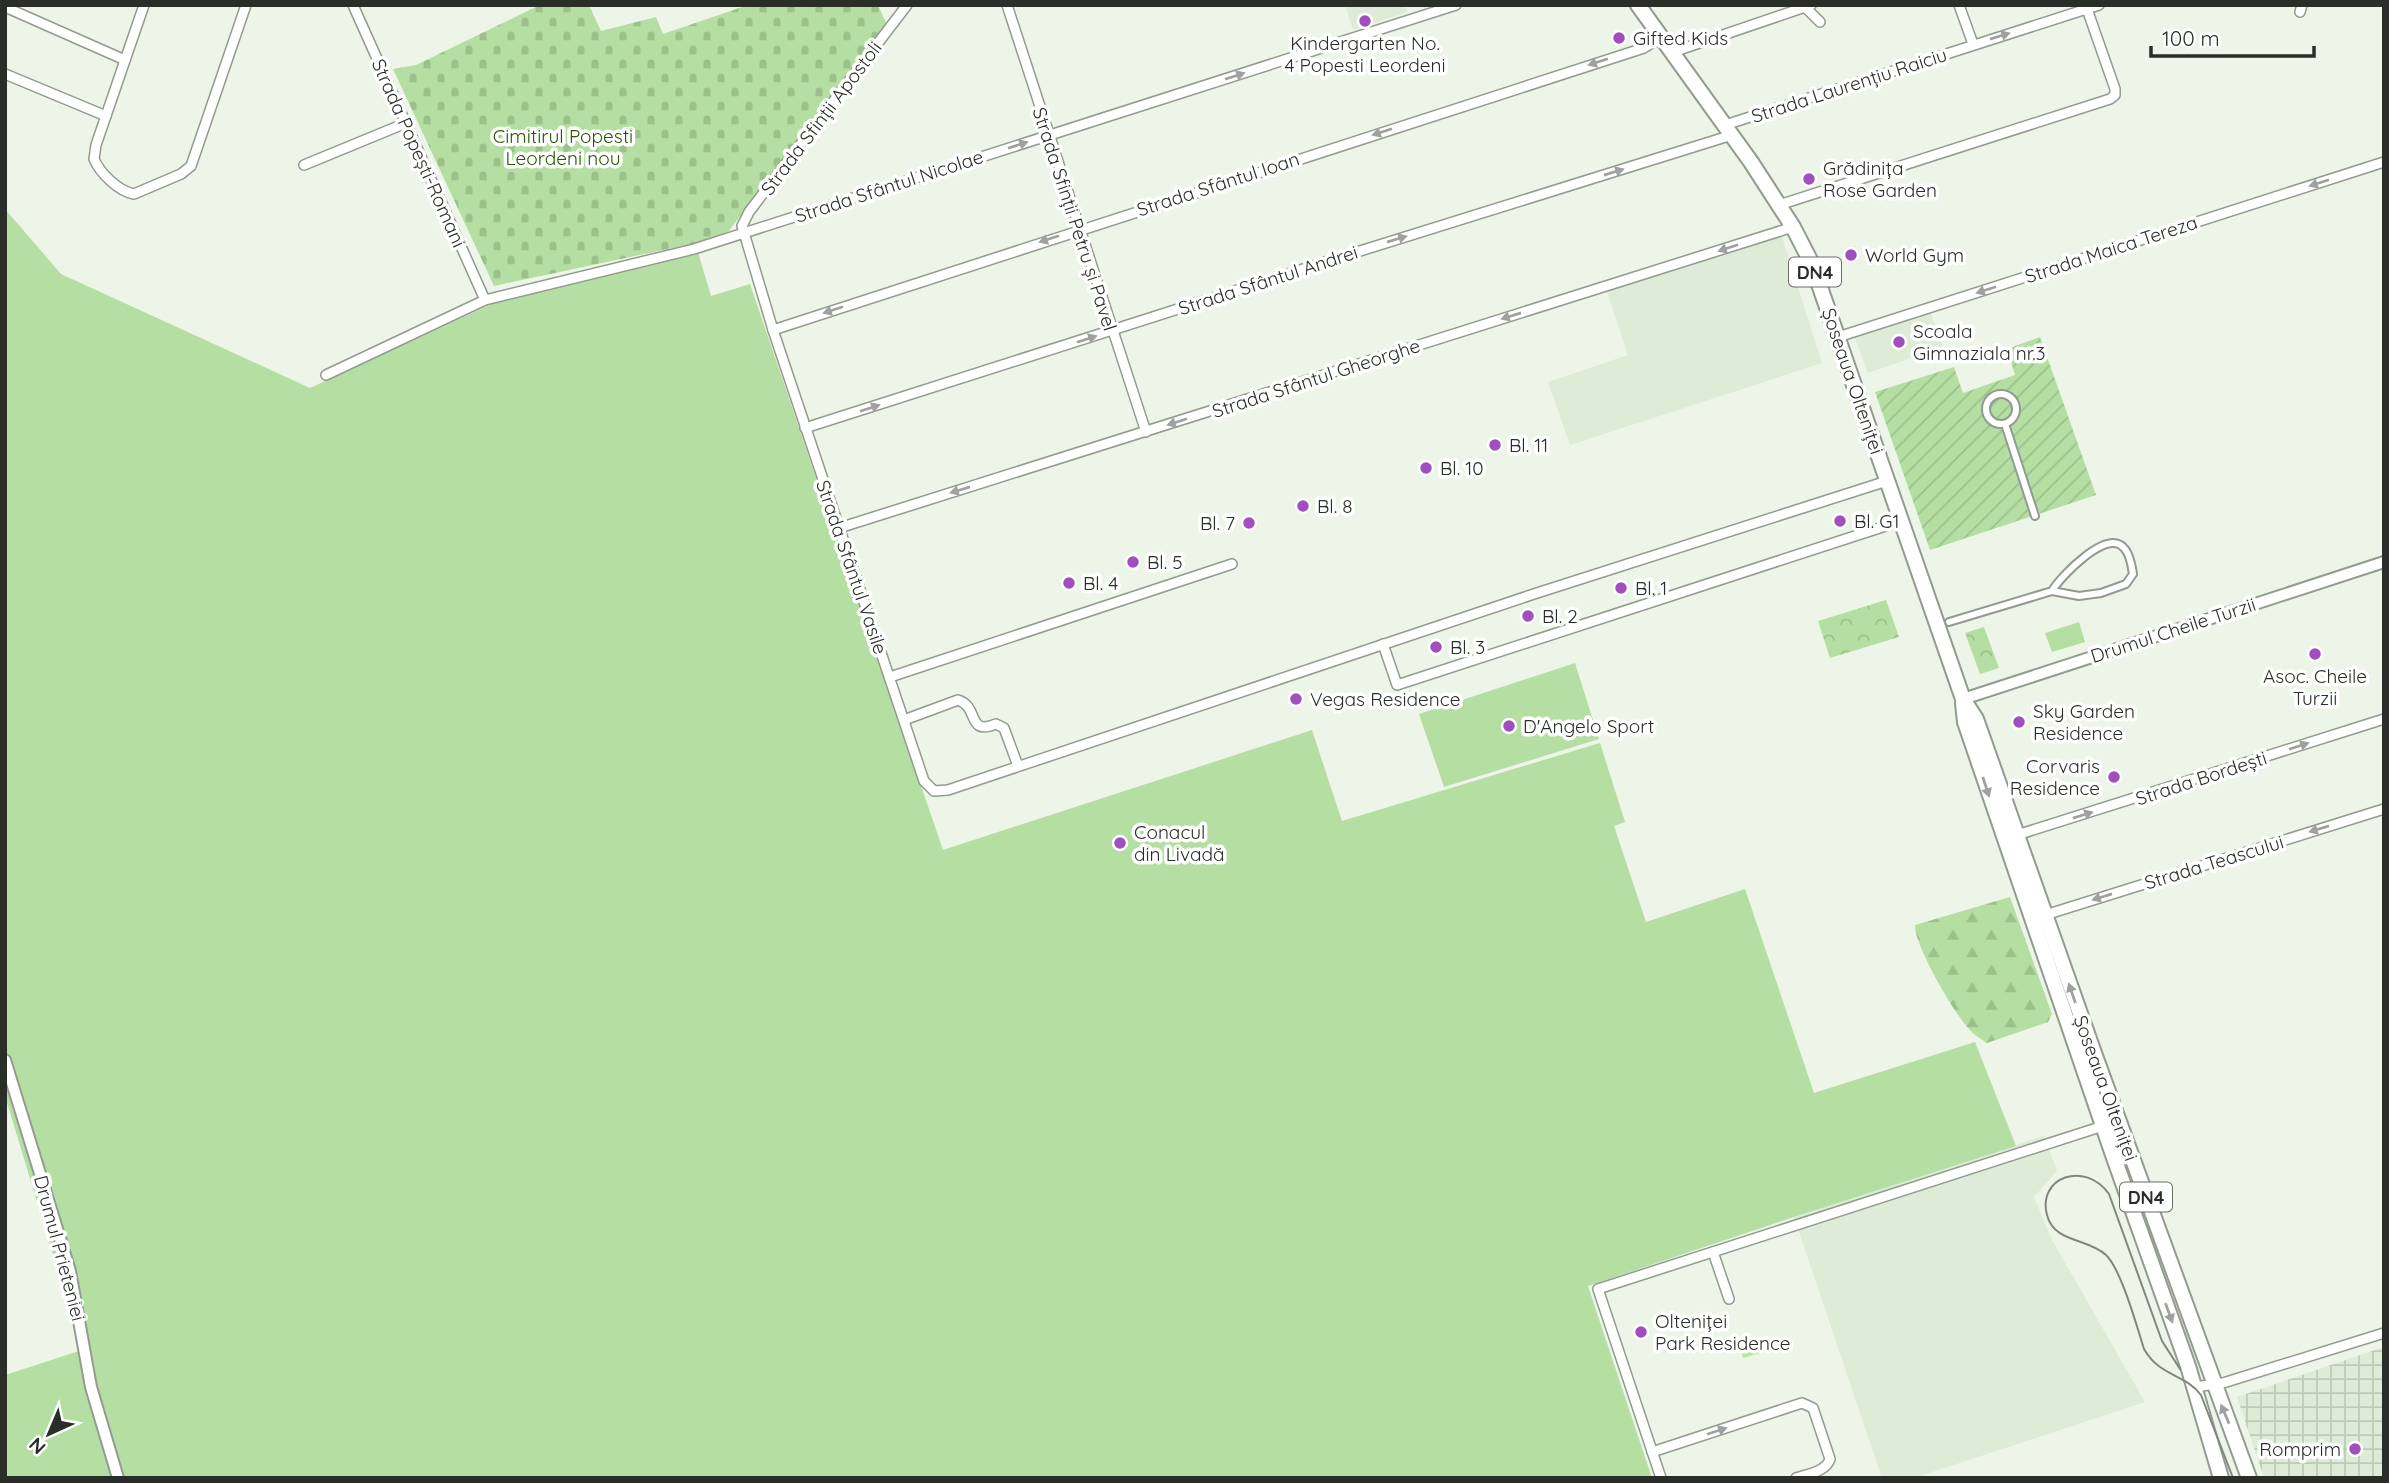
<svg xmlns="http://www.w3.org/2000/svg" width="2389" height="1483" viewBox="0 0 2389 1483" font-family="Quicksand,sans-serif">
<style>
.built{fill:#ddebd7}
.industrial{fill:url(#industrial-grid)}
.grass{fill:#b5dfa2}
.forest{fill:url(#forest-firs)}
.cemetery{fill:url(#cemetery-stones)}
.park{fill:url(#park-crowns)}
.garden{fill:url(#garden-furrows)}
.water{fill:url(#water-rules)}
.lines{fill:none;stroke-linecap:round;stroke-linejoin:round}
.pedestrian-casing{stroke:#929b8f;stroke-width:10}
.minor-casing{stroke:#929b8f;stroke-width:12}
.tertiary-casing{stroke:#929b8f;stroke-width:14}
.primary-casing{stroke:#929b8f;stroke-width:18}
.pedestrian{stroke:#fff;stroke-width:6}
.minor{stroke:#fff;stroke-width:9}
.tertiary{stroke:#fff;stroke-width:10}
.primary{stroke:#fff;stroke-width:14}
.tram{stroke:#81877f;stroke-width:2}
.oneway{fill:#9fa19f}
.poi-dot{fill:#a14fbf;stroke:#fff;stroke-width:2.5}
.labels{text-anchor:middle;dominant-baseline:central;stroke-width:7;stroke-linejoin:round;paint-order:stroke}
.shield{fill:#fff;stroke:#6a6d69;stroke-width:2}
.shield-label{font-size:18px;font-weight:bold;fill:#2a2e29}
.poi-label{font-size:19px;fill:#2a2e29;stroke:#fff;text-anchor:start}
.street-label{font-size:19px;fill:#2a2e29;stroke:#fff}
.park-label{font-size:19px;fill:#265700;stroke:#fff}
</style>
<defs>
<pattern id="industrial-grid" width="8" height="8" patternUnits="userSpaceOnUse" patternTransform="scale(1.75)"><rect width="8" height="8" fill="#ddebd7"/><path d="M0 4h8M4 0v8" fill="none" stroke="#becab9"/></pattern>
<pattern id="forest-firs" width="22" height="20" patternUnits="userSpaceOnUse" patternTransform="scale(1.75)"><rect width="22" height="20" fill="#b5dfa2"/><path d="M5 1l3.5 6h-7zM16 11l3.5 6h-7z" fill="#9cc08c"/></pattern>
<pattern id="cemetery-stones" width="16" height="16" patternUnits="userSpaceOnUse" patternTransform="scale(1.75)"><rect width="16" height="16" fill="#b5dfa2"/><path d="M2 7V4a2 2 0 0 1 4 0v3zM10 15v-3a2 2 0 0 1 4 0v3z" fill="#9cc08c"/></pattern>
<pattern id="park-crowns" width="20" height="18" patternUnits="userSpaceOnUse" patternTransform="scale(1.75)"><rect width="20" height="18" fill="#b5dfa2"/><path d="M2 6a3 3 0 1 1 6 0M12 15a3 3 0 1 1 6 0" fill="none" stroke="#9cc08c"/></pattern>
<pattern id="garden-furrows" width="10" height="10" patternUnits="userSpaceOnUse" patternTransform="scale(1.75)"><rect width="10" height="10" fill="#b5dfa2"/><path d="M-1 1l2-2M0 10L10 0M9 11l2-2" fill="none" stroke="#9cc08c"/></pattern>
<pattern id="water-rules" width="6" height="5" patternUnits="userSpaceOnUse" patternTransform="scale(1.75)"><rect width="6" height="5" fill="#b2ea99"/><path d="M0 2.5h6" fill="none" stroke="#99c984"/></pattern>
</defs>
<rect width="100%" height="100%" fill="#ecf5e8"/>
<!-- built -->
<g class="built">
<path d="M1345,5H1405L1408,12L1353,30Z"/>
<path d="M1782,237L1822,363L1570,445L1548,382L1628,355L1606,289Z"/>
<path d="M1930,312L1943,347L1868,373L1855,338Z"/>
<path d="M2044,1136L2057,1171L2034,1197L2052,1240L2145,1402L1914,1478H1882L1794,1217Z"/>
</g>
<!-- industrial -->
<path class="industrial" d="M2384,1347V1478H2264L2237,1397Z"/>
<!-- grass -->
<g class="grass">
<path d="M5,209L61,274L310,388L494,303L698,252L711,296L750,284L943,850L1312,730L1342,821L1600,743L1625,822L1614,826L1646,922L1745,889L1814,1093L1975,1042L2016,1146L1794,1217L1588,1286L1652,1478H5V1375L82,1350L5,1096Z"/>
<path d="M2079,622L2085,642L2052,652L2045,633Z"/>
<path d="M1575,663L1599,739L1444,787L1419,714Z"/>
</g>
<!-- forest -->
<path class="forest" d="M2010,897L2052,1014L2048,1022L1987,1043C1981,1039 1974,1035 1969,1029C1955,1015 1914,945 1915,925Z"/>
<!-- cemetery -->
<path class="cemetery" d="M540,5H589L601,31L656,17L663,34L748,5H878L886,23L728,232L696,243L494,286L393,69L416,65Z"/>
<!-- park -->
<g class="park">
<path d="M1886,600L1899,637L1830,658L1818,621Z"/>
<path d="M1984,627L1999,668L1980,674L1965,633Z"/>
</g>
<!-- garden -->
<path class="garden" d="M2040,337L2096,495L1930,550L1875,392L1954,367L1963,393L2015,375L2007,349Z"/>
<!-- water -->
<path class="water" d="M1766,1338L1770,1350L1743,1358L1740,1346Z"/>
<g class="lines">
<defs>
<g id="pedestrian">
<circle cx="2001" cy="409" r="15"/>
<path d="M2005,424L2035,516"/>
<path d="M1949,622L2052,591L2079,596L2101,593L2126,584L2133,574C2132,567 2129,553 2124,548C2107,528 2060,577 2052,591"/>
</g>
<g id="minor">
<path d="M144,5L96,145L94,159C100,173 118,191 134,194L181,174L191,166L246,5"/>
<path d="M353,5L485,300"/>
<path d="M907,5L749,212L742,226L773,330L924,781L934,791L948,790L1537,593L1887,481"/>
<path d="M1007,5L1146,432"/>
<path d="M1959,5L1973,44"/>
<path d="M5,7L125,60"/>
<path d="M1805,7L1820,22"/>
<path d="M2300,12L2302,5"/>
<path d="M1673,52L1811,5"/>
<path d="M5,74L106,116"/>
<path d="M1725,125L2099,5"/>
<path d="M304,165L406,123"/>
<path d="M1779,205L2110,99L2115,95V89L2087,9"/>
<path d="M773,330L1644,48L1662,37"/>
<path d="M1838,337L2384,162"/>
<path d="M326,375L485,300L694,249L1456,5"/>
<path d="M805,428L1344,256L1732,135"/>
<path d="M839,528L1793,227"/>
<path d="M1383,644L1397,685L1901,521"/>
<path d="M890,677L1232,564"/>
<path d="M904,720L958,700C980,707 966,736 996,724L1004,728L1018,766"/>
<path d="M2017,835L2384,719"/>
<path d="M2042,916L2384,809"/>
<path d="M1713,1252L1729,1299"/>
<path d="M2195,1387L2223,1383L2384,1333"/>
<path d="M1652,1452L1802,1403L1813,1408L1830,1459C1826,1472 1807,1474 1796,1478"/>
<path d="M1661,1478L1598,1289L2103,1126"/>
</g>
<g id="tertiary">
<path d="M1963,699L2384,562"/>
<path d="M5,1060L70,1271L91,1387L118,1478"/>
</g>
<g id="primary">
<path d="M1638,5L1751,162L1793,227L1812,264L1963,699L1976,719L2094,1053L2249,1478"/>
<path d="M1963,703L1965,722L2112,1152L2188,1366L2221,1478"/>
</g>
</defs>
<!-- pedestrian casing -->
<use href="#pedestrian" class="pedestrian-casing"/>
<!-- minor casing -->
<use href="#minor" class="minor-casing"/>
<!-- tertiary casing -->
<use href="#tertiary" class="tertiary-casing"/>
<!-- primary casing -->
<use href="#primary" class="primary-casing"/>
<!-- pedestrian -->
<use href="#pedestrian" class="pedestrian"/>
<!-- minor -->
<use href="#minor" class="minor"/>
<!-- tertiary -->
<use href="#tertiary" class="tertiary"/>
<!-- primary -->
<use href="#primary" class="primary"/>
<!-- tram -->
<path class="tram" d="M2180,1369L2162,1341L2109,1194C2085,1160 2037,1177 2047,1215C2054,1243 2088,1238 2106,1255C2121,1269 2137,1327 2144,1349C2160,1377 2184,1373 2201,1395L2233,1478"/>
</g>
<!-- one-way arrows -->
<defs><path id="oneway-solid" d="M-6-.8H1V-3.2L6.5 0L1 3.2V.8H-6Z" transform="scale(1.75)"/></defs>
<g class="oneway">
<use href="#oneway-solid" transform="translate(2000 36) rotate(-17)"/>
<use href="#oneway-solid" transform="translate(1598 62) rotate(162)"/>
<use href="#oneway-solid" transform="translate(1235 76) rotate(-18)"/>
<use href="#oneway-solid" transform="translate(1382 132) rotate(162)"/>
<use href="#oneway-solid" transform="translate(1018 145) rotate(-18)"/>
<use href="#oneway-solid" transform="translate(1614 172) rotate(-17)"/>
<use href="#oneway-solid" transform="translate(2319 183) rotate(162)"/>
<use href="#oneway-solid" transform="translate(1049 239) rotate(162)"/>
<use href="#oneway-solid" transform="translate(1397 239) rotate(-17)"/>
<use href="#oneway-solid" transform="translate(1728 248) rotate(162)"/>
<use href="#oneway-solid" transform="translate(1986 290) rotate(162)"/>
<use href="#oneway-solid" transform="translate(833 310) rotate(162)"/>
<use href="#oneway-solid" transform="translate(1511 316) rotate(163)"/>
<use href="#oneway-solid" transform="translate(1087 339) rotate(-18)"/>
<use href="#oneway-solid" transform="translate(870 408) rotate(-18)"/>
<use href="#oneway-solid" transform="translate(1177 422) rotate(162)"/>
<use href="#oneway-solid" transform="translate(960 490) rotate(163)"/>
<use href="#oneway-solid" transform="translate(2299 746) rotate(-18)"/>
<use href="#oneway-solid" transform="translate(1986 787) rotate(72)"/>
<use href="#oneway-solid" transform="translate(2083 815) rotate(-17)"/>
<use href="#oneway-solid" transform="translate(2319 829) rotate(163)"/>
<use href="#oneway-solid" transform="translate(2102 897) rotate(163)"/>
<use href="#oneway-solid" transform="translate(2072 993) rotate(-109)"/>
<use href="#oneway-solid" transform="translate(2169 1313) rotate(70)"/>
<use href="#oneway-solid" transform="translate(2225 1414) rotate(-113)"/>
<use href="#oneway-solid" transform="translate(1717 1431) rotate(-18)"/>
</g>
<!-- markers -->
<g class="poi-dot">
<circle cx="1365" cy="21" r="7"/>
<circle cx="1619" cy="38" r="7"/>
<circle cx="1809" cy="179" r="7"/>
<circle cx="1851" cy="255" r="7"/>
<circle cx="1899" cy="342" r="7"/>
<circle cx="1495" cy="445" r="7"/>
<circle cx="1426" cy="468" r="7"/>
<circle cx="1303" cy="506" r="7"/>
<circle cx="1840" cy="521" r="7"/>
<circle cx="1249" cy="523" r="7"/>
<circle cx="1133" cy="562" r="7"/>
<circle cx="1069" cy="583" r="7"/>
<circle cx="1621" cy="588" r="7"/>
<circle cx="1528" cy="616" r="7"/>
<circle cx="1436" cy="647" r="7"/>
<circle cx="2315" cy="654" r="7"/>
<circle cx="1296" cy="699" r="7"/>
<circle cx="2019" cy="722" r="7"/>
<circle cx="1509" cy="726" r="7"/>
<circle cx="2114" cy="777" r="7"/>
<circle cx="1120" cy="843" r="7"/>
<circle cx="1641" cy="1332" r="7"/>
<circle cx="2355" cy="1449" r="7"/>
</g>
<g class="labels">
<!-- shield labels -->
<g class="shield">
<rect x="1789" y="257.5" width="52" height="29" rx="5"/>
<rect x="2120" y="1182.5" width="52" height="29" rx="5"/>
</g>
<g class="shield-label">
<text x="1815" y="272">DN4</text>
<text x="2146" y="1197">DN4</text>
</g>
<!-- poi labels -->
<g class="poi-label">
<text x="1633" y="38">Gifted Kids</text>
<text x="1365" y="43" text-anchor="middle">Kindergarten No.<tspan x="1365" dy="22">4 Popesti Leordeni</tspan></text>
<text x="1823" y="168">Grădinița<tspan x="1823" dy="22">Rose Garden</tspan></text>
<text x="1865" y="255">World Gym</text>
<text x="1913" y="331">Scoala<tspan x="1913" dy="22">Gimnaziala nr.3</tspan></text>
<text x="1509" y="445">Bl. 11</text>
<text x="1440" y="468">Bl. 10</text>
<text x="1317" y="506">Bl. 8</text>
<text x="1854" y="521">Bl. G1</text>
<text x="1235" y="523" text-anchor="end">Bl. 7</text>
<text x="1147" y="562">Bl. 5</text>
<text x="1083" y="583">Bl. 4</text>
<text x="1635" y="588">Bl. 1</text>
<text x="1542" y="616">Bl. 2</text>
<text x="1450" y="647">Bl. 3</text>
<text x="2315" y="676" text-anchor="middle">Asoc. Cheile<tspan x="2315" dy="22">Turzii</tspan></text>
<text x="1310" y="699">Vegas Residence</text>
<text x="2033" y="711">Sky Garden<tspan x="2033" dy="22">Residence</tspan></text>
<text x="1523" y="726">D'Angelo Sport</text>
<text x="2100" y="766" text-anchor="end">Corvaris<tspan x="2100" dy="22">Residence</tspan></text>
<text x="1134" y="832">Conacul<tspan x="1134" dy="22">din Livadă</tspan></text>
<text x="1655" y="1321">Olteniței<tspan x="1655" dy="22">Park Residence</tspan></text>
<text x="2341" y="1449" text-anchor="end">Romprim</text>
</g>
<!-- street labels -->
<g class="street-label">
<text transform="translate(1849 85) rotate(-18)">Strada Laurențiu Raiciu</text>
<text transform="translate(821 118) rotate(-53)">Strada Sfinții Apostoli</text>
<text transform="translate(419 153) rotate(66)">Strada Popești-Romani</text>
<text transform="translate(1218 184) rotate(-18)">Strada Sfântul Ioan</text>
<text transform="translate(889 186) rotate(-18)">Strada Sfântul Nicolae</text>
<text transform="translate(1075 219) rotate(72)">Strada Sfinții Petru și Pavel</text>
<text transform="translate(2111 249) rotate(-18)">Strada Maica Tereza</text>
<text transform="translate(1268 280) rotate(-18)">Strada Sfântul Andrei</text>
<text transform="translate(1316 378) rotate(-18)">Strada Sfântul Gheorghe</text>
<text transform="translate(1853 381) rotate(71)">Șoseaua Olteniței</text>
<text transform="translate(852 567) rotate(71)">Strada Sfântul Vasile</text>
<text transform="translate(2173 630) rotate(-18)">Drumul Cheile Turzii</text>
<text transform="translate(2201 778) rotate(-18)">Strada Bordești</text>
<text transform="translate(2214 862) rotate(-17)">Strada Teascului</text>
<text transform="translate(2106 1088) rotate(70)">Șoseaua Olteniței</text>
<text transform="translate(60 1248) rotate(75)">Drumul Prieteniei</text>
</g>
<!-- park labels -->
<g class="park-label">
<text x="563" y="136">Cimitirul Popesti<tspan x="563" dy="22">Leordeni nou</tspan></text>
</g>
</g>
<!-- border -->
<rect width="2389" height="1483" fill="none" stroke="#2a2e29" stroke-width="14"/>
<!-- north arrow -->
<g transform="translate(49 1434) rotate(224)" stroke="#ffffff" stroke-width="5" paint-order="stroke">
<path d="M0-5L12 26L0 18L-12 26Z" fill="#2a2e29"/>
<text y="-10" font-size="19" font-weight="bold" text-anchor="middle" fill="#2a2e29">N</text>
</g>
<!-- scale -->
<path d="M2151 46v10h163v-10" fill="none" stroke="#2a2e29" stroke-width="3.5"/>
<text x="2162" y="46" font-size="21" fill="#2a2e29" stroke="#ffffff" stroke-width="5" paint-order="stroke">100 m</text>
</svg>
